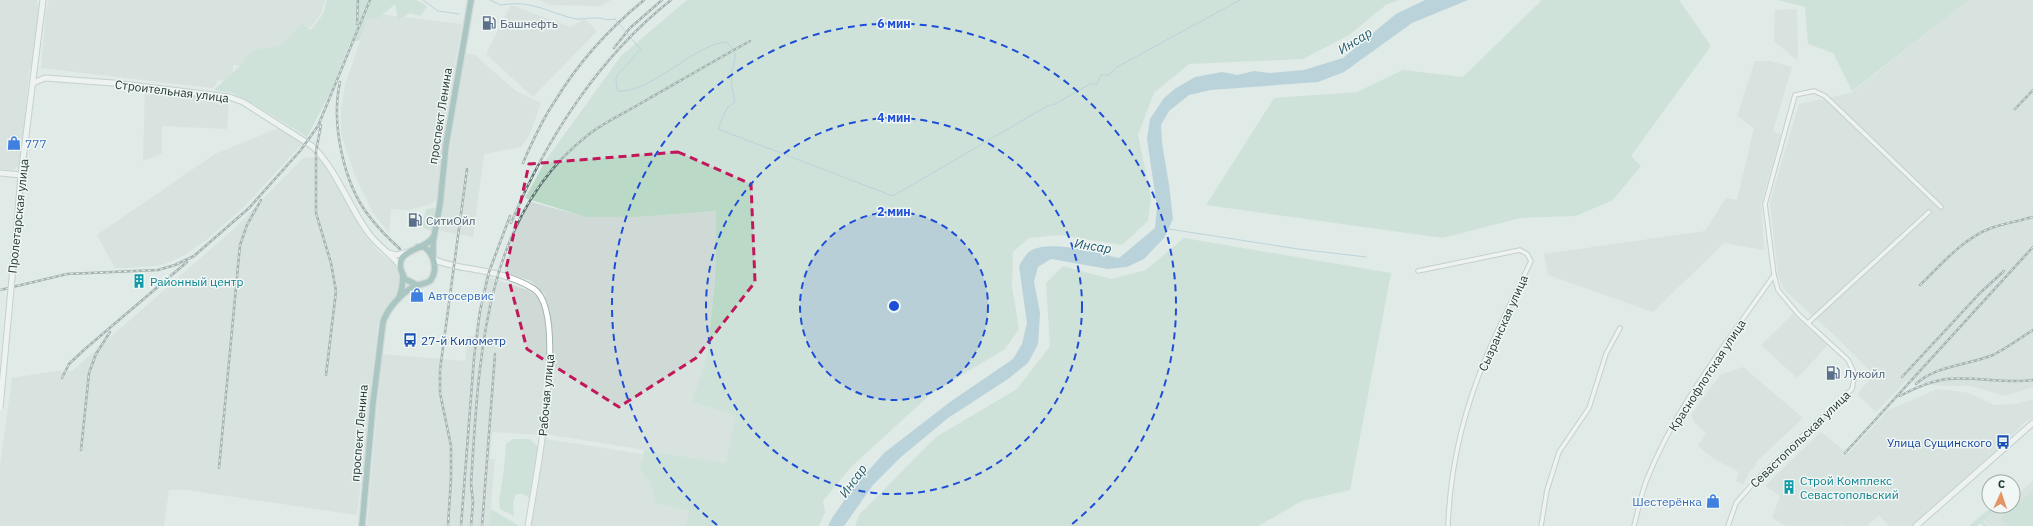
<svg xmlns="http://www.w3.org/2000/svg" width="2033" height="526" viewBox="0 0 2033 526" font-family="'IBM Plex Sans',sans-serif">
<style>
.built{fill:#cfd9d6}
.green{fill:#bbd9c7}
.water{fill:#8db9ca}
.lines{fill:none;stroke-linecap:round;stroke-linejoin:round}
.stream{stroke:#8db9ca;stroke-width:1}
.street-casing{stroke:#a4b1ae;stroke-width:5.5}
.secondary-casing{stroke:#a1b4b0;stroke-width:7}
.primary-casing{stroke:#c1c7c6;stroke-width:8}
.street{stroke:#fff;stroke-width:3.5}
.secondary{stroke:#fff;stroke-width:5}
.primary{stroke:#699b94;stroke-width:5.5}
.rail-casing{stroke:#5d7471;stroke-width:2.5}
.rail{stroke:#f0f7f4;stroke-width:1;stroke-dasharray:3;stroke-linecap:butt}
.secondary-bridge-casing{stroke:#a1b4b0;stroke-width:7;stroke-linecap:butt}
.secondary-bridge{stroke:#fff;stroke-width:5}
.marked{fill:none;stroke:#c2185b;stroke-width:3;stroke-dasharray:8 5;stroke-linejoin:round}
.ring{fill:none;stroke:#1d4ed8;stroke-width:2;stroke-dasharray:7 5}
.labels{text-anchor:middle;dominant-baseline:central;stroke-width:3;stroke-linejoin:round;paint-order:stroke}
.service-label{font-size:12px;fill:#4e5e75;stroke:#f0f7f4;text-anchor:start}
.street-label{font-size:12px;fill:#233835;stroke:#f0f7f4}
.shop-label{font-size:12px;fill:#366cbe;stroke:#f0f7f4;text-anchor:start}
.culture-label{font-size:12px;fill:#0d838f;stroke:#f0f7f4;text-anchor:start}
.transit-label{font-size:12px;fill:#164399;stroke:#f0f7f4;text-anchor:start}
.water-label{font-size:13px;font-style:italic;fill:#23586e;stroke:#f0f7f4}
.centre{fill:#1d4ed8;stroke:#f0f7f4;stroke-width:2}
.ring-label{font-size:12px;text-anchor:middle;font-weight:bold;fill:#1d4ed8;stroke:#f0f7f4;stroke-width:3;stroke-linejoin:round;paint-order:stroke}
</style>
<rect width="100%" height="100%" fill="#e0eae7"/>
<!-- built -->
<g class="built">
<path d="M0,0H37L39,15L35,59L29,71L21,158L19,166L13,170L0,169Z"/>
<path d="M49,0H325L321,14L310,28L305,25L259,67L233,65L232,82L217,80L216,85L212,88L41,68L46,11Z"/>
<path d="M541,0H611L599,6L550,5Z"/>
<path d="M1969,0H2033V387L2005,396L1971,386H1942L1906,381L1876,412L1857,394L1874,375L1836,337L1784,290L1778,276L1770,202L1799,104L1851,93Z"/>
<path d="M511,5L570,27L585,19L597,31L533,97L486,54Z"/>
<path d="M1797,9L1798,50L1797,60L1774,41L1775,10Z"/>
<path d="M370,13L462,24L447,110L437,199L428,205L408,210L391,209L389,233L372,211L355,176L341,133V110L345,85Z"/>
<path d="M465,53L475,55L516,91L541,103L529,136L521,147L484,154L473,237L440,231L453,126Z"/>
<path d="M1755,61H1770L1792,67L1773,131L1781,134L1761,204L1764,250L1724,243L1653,312L1548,275L1544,254L1705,231L1726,198L1737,200L1754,128L1737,116Z"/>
<path d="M145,90L229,100L227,129L162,126V153L143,161Z"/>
<path d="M279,128L302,144L243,208L206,240L183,256L162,265L130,268H115L97,235L215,154Z"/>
<path d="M319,157L327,165L366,237L380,253L395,264L399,275V285L396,297L388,306L378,323L357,515L187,490H169L164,526H0V466L12,378L55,371H72L235,228L303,158Z"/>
<path d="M531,202L586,217H639L716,211L715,281L707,355L692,402L735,415L726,463L546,434L552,367L550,311L544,293L531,281L504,272L511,244L519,223Z"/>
<path d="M485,276L528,290L538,298L542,304L546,325L547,360L546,384L541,435L492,432L490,459H495L489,526H367L382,354L465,361L468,336L474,337Z"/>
<path d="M1793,314L1828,345L1797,378L1761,345Z"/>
<path d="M1743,367L1803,418L1755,463L1757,465L1750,471L1743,485L1736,481L1739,472L1714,459L1698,446L1706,433L1695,423L1691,415L1720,375Z"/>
<path d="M1938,389L1969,393L1994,405L2015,404L2033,399V418L2025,422L2001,447L1912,526H1889L1879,515L1867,526H1843L1841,524L1840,526H1786L1772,518L1780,496L1765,486L1821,432L1848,454L1888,410Z"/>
<path d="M545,439L642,454L641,468L650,482L655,503L689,511L685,526H530Z"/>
<path d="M2033,481V526H1989L1984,520L2002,506H2013V497Z"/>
</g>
<!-- green -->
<g class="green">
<path d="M327,0H416L427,6L421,16L410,13L398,20L395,4L380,17L368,19L360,40L350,43L331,91L307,137L260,108L232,93L214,90L235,71L254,50L279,46L302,24L311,30L323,14Z"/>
<path d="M687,0H1399L1386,5L1349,35L1303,59L1189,64L1154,93L1138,135L1151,198L1148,221L1122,245L1059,235L1029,238L1013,252L1012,286L1019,329L1005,349L932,393L851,467L823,501L825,512L819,526H685L689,511L655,503L650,482L640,468L644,450L726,463L735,415L692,402L707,355L715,281L716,211L639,217H586L525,198L546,160L621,56Z"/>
<path d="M1542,0H1679L1711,46L1631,156L1641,166L1613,200L1576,216L1520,218L1443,238L1206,205L1274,98L1357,92L1403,70L1463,77Z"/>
<path d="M1777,0H1969L1852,91L1833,53L1808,44L1805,7Z"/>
<path d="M435,208L436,212L431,231L422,227L426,209Z"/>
<path d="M1184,238L1391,273L1350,490L1302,501L1258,526H855L859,515L936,437L1017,389L1050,346L1046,283L1063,266L1111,279L1146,270Z"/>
<path d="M513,439H530L539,448L530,498L522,494H516L513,503L514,516L500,509L499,502L504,469L506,444Z"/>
<path d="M2031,492L2033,494V526H2007L2000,518Z"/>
<path d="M1993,506H2001L1983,521L1988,526H1983L1981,523L1977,526H1969Z"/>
<path d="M491,509L518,525V526H489Z"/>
</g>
<!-- water -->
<path class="water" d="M1425,0H1468L1412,23L1344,72L1318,82L1211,90L1189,95L1169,111L1161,125L1162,143L1169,185L1173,219L1164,238L1144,259L1127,267L1108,269L1051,259L1038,267L1034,282L1040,313L1038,344L1028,363L1008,379L948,418L901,457L873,485L844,526H828L832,518L853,488L884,453L950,402L1013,359L1022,344L1027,323L1019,266C1022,261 1026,254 1030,251C1051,239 1096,253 1119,258L1155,228L1157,207L1147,139L1150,119L1164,98L1176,88L1195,77L1222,72L1237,75L1254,71L1269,73L1304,70L1343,58L1396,14Z"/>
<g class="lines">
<!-- stream -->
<g class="stream">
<path d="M423,0L438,11L459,14"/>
<path d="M490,0L501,5C531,0 545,11 572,18C579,21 589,17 597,18C604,18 607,21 615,19L641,50C634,54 634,58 628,64C618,75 613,74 618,91C647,93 684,56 711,46C715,44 721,43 726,42L733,49"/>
<path d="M735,53C736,60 733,65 732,72C730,83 733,92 735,102L727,108L718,129L893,196L1047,106L1055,104L1090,84H1097L1101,75H1109L1117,67L1240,0"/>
<path d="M1169,229L1298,249L1366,257"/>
</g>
<defs>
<g id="street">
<path d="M1418,271L1520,250L1527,254L1531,261C1516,293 1500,323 1487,355C1464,409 1450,468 1448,526"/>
<path d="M1808,323L1929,212"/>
<path d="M1541,526L1547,490L1559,452L1589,408L1606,354L1620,328"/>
<path d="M1634,526C1638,511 1641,494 1647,479C1677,404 1729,340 1774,275"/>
<path d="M1728,526L1736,503L1757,479L1852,389L1854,379L1853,370L1848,360L1798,314L1778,290L1774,275L1765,204L1795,95L1814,91L1825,96L1941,207"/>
</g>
<g id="secondary">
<path d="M33,83L45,78L113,83L229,97L243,102L312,146C337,170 347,203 367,231C374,242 388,252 397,262L401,268"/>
<path d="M0,173L21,175"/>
<path d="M17,224L21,175L43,0"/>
<path d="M389,253L396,255L408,252"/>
<path d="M433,259C449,267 466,267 483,271C500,274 520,280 534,289C570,313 534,486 528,526"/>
<path d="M1916,526L2033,423"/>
</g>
<g id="primary">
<path d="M433,256V242L440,204L446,145L471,0"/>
<path d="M417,285L405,279C387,247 425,253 434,236"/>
<path d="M399,298L402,287L403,275"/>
<path d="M362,526L373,403L383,322C387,309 402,292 415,286C420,284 425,284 430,281C438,271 435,254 424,247H418"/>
</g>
</defs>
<!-- street casing -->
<use href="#street" class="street-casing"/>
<!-- secondary casing -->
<use href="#secondary" class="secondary-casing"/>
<!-- primary casing -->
<use href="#primary" class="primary-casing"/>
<!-- street -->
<use href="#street" class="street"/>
<!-- secondary -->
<use href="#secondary" class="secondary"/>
<!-- primary -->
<use href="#primary" class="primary"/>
<defs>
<g id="rail">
<path d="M357,24L358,0"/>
<path d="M614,48L630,28L662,0"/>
<path d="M340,82C331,122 343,183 369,216C378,228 389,239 400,249"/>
<path d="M2015,109L2033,90"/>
<path d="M321,125L316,151V213L331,263L336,291L326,375"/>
<path d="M523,163C532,142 542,120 555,101C578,63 610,28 644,0"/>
<path d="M511,223C546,139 599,57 671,0"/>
<path d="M1920,285C1941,265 1962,239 1991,228C2005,223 2019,221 2033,217"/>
<path d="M0,290L67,274L158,270L175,265L194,256L249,208L300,151L318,126L370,0"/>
<path d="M1902,377L1980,293L2004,271"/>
<path d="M62,378L69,364L85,349L187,262"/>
<path d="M1916,384C1936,365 1969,365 1993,355C2007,348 2020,338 2033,330"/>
<path d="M1900,396C1915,388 1930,381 1947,379C1975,376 2004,384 2033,380"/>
<path d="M81,450L89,373L96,354L110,332"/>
<path d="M1845,453L2033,247"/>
<path d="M219,468L240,245L247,225L261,200"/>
<path d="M448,526L451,478V446L440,393V370L467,169"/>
<path d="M461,526L474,358L480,311L489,272L510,216"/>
<path d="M471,526L473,502L471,484C479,362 482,217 588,135C604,122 625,113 643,102C678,82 714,61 750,41"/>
<path d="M482,526L495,354"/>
</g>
</defs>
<!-- rail casing -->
<use href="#rail" class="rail-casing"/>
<!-- rail -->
<use href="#rail" class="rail"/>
<defs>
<path id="secondary-bridge" d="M0,408L17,224"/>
</defs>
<!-- secondary-bridge casing -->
<use href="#secondary-bridge" class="secondary-bridge-casing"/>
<!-- secondary-bridge -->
<use href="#secondary-bridge" class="secondary-bridge"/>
</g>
<!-- marked area -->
<path d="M0 0H2033V526H0ZM678,152L751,184L755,282L696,358L619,407L527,349L506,269L529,164Z" fill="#e0eae7" fill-opacity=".55" fill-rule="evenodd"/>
<path class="marked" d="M678,152L751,184L755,282L696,358L619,407L527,349L506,269L529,164Z"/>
<!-- distance rings -->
<circle cx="894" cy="306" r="94" fill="#1d4ed8" fill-opacity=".12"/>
<g class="ring">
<circle cx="894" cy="306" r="94"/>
<circle cx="894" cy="306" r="188"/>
<path d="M717 525A282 282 0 1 1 1071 525"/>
</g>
<!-- icons -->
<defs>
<symbol id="fuel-bare" viewBox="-9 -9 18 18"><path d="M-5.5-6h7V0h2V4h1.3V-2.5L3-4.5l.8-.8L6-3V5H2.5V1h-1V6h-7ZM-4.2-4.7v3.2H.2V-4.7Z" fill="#5c6f8a" stroke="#f0f7f4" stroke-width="2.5" paint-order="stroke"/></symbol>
<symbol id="shop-bare" viewBox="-9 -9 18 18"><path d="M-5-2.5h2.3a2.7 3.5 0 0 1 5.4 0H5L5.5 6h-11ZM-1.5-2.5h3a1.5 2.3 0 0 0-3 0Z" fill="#3f7fe0" stroke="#f0f7f4" stroke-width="2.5" paint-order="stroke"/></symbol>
<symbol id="building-bare" viewBox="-9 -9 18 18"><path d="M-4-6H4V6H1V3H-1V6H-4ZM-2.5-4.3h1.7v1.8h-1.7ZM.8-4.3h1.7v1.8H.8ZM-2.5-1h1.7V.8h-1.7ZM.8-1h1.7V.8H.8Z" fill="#0f9aa8" stroke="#f0f7f4" stroke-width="2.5" paint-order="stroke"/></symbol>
<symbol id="bus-bare" viewBox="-9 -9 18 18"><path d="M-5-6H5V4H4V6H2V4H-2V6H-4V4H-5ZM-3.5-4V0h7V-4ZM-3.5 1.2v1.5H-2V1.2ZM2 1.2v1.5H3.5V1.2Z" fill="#1a4fb4" stroke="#f0f7f4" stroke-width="2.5" paint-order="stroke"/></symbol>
</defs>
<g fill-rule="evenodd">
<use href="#fuel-bare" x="479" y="13" width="20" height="20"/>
<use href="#shop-bare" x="4" y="133" width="20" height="20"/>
<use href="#fuel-bare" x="405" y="210" width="20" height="20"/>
<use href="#building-bare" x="129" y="271" width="20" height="20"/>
<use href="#shop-bare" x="407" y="285" width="20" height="20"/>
<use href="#bus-bare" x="400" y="330" width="20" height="20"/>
<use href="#fuel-bare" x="1823" y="363" width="20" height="20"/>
<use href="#bus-bare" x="1993" y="432" width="20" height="20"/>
<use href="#building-bare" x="1779" y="477" width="20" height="20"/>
<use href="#shop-bare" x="1703" y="491" width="20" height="20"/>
</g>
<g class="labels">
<!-- service labels -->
<g class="service-label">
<text x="500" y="23">Башнефть</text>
<text x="426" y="220">СитиОйл</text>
<text x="1844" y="373">Лукойл</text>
</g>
<!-- street labels -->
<g class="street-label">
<text transform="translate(172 91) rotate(7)">Строительная улица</text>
<text transform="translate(440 116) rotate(-81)">проспект Ленина</text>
<text transform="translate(18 216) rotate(-84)">Пролетарская улица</text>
<text transform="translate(1503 323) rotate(-66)">Сызранская улица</text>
<text transform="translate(1707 375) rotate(-57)">Краснофлотская улица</text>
<text transform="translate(546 395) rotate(-85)">Рабочая улица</text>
<text transform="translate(359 433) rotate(-85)">проспект Ленина</text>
<text transform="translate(1800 439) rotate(-44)">Севастопольская улица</text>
</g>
<!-- shop labels -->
<g class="shop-label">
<text x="25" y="143">777</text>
<text x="428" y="295">Автосервис</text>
<text x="1702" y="501" text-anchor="end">Шестерёнка</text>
</g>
<!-- culture labels -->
<g class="culture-label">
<text x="150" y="281">Районный центр</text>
<text x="1800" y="480">Строй Комплекс<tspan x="1800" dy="14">Севастопольский</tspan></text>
</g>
<!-- transit labels -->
<g class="transit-label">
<text x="421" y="340">27-й Километр</text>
<text x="1992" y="442" text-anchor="end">Улица Сущинского</text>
</g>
<!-- water labels -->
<g class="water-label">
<text transform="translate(1355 41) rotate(-32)">Инсар</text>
<text transform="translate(1093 246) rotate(9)">Инсар</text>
<text transform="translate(853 481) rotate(-54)">Инсар</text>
</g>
</g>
<circle cx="894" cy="306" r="6" class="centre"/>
<g class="ring-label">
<text x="894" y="28">6 мин</text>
<text x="894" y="122">4 мин</text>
<text x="894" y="216">2 мин</text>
</g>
<!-- north arrow -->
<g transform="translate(2001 494) rotate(3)"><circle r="19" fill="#f0f7f4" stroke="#9eaba8"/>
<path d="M0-3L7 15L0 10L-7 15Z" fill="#e49464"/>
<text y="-6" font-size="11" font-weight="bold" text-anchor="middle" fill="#233835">С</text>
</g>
</svg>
